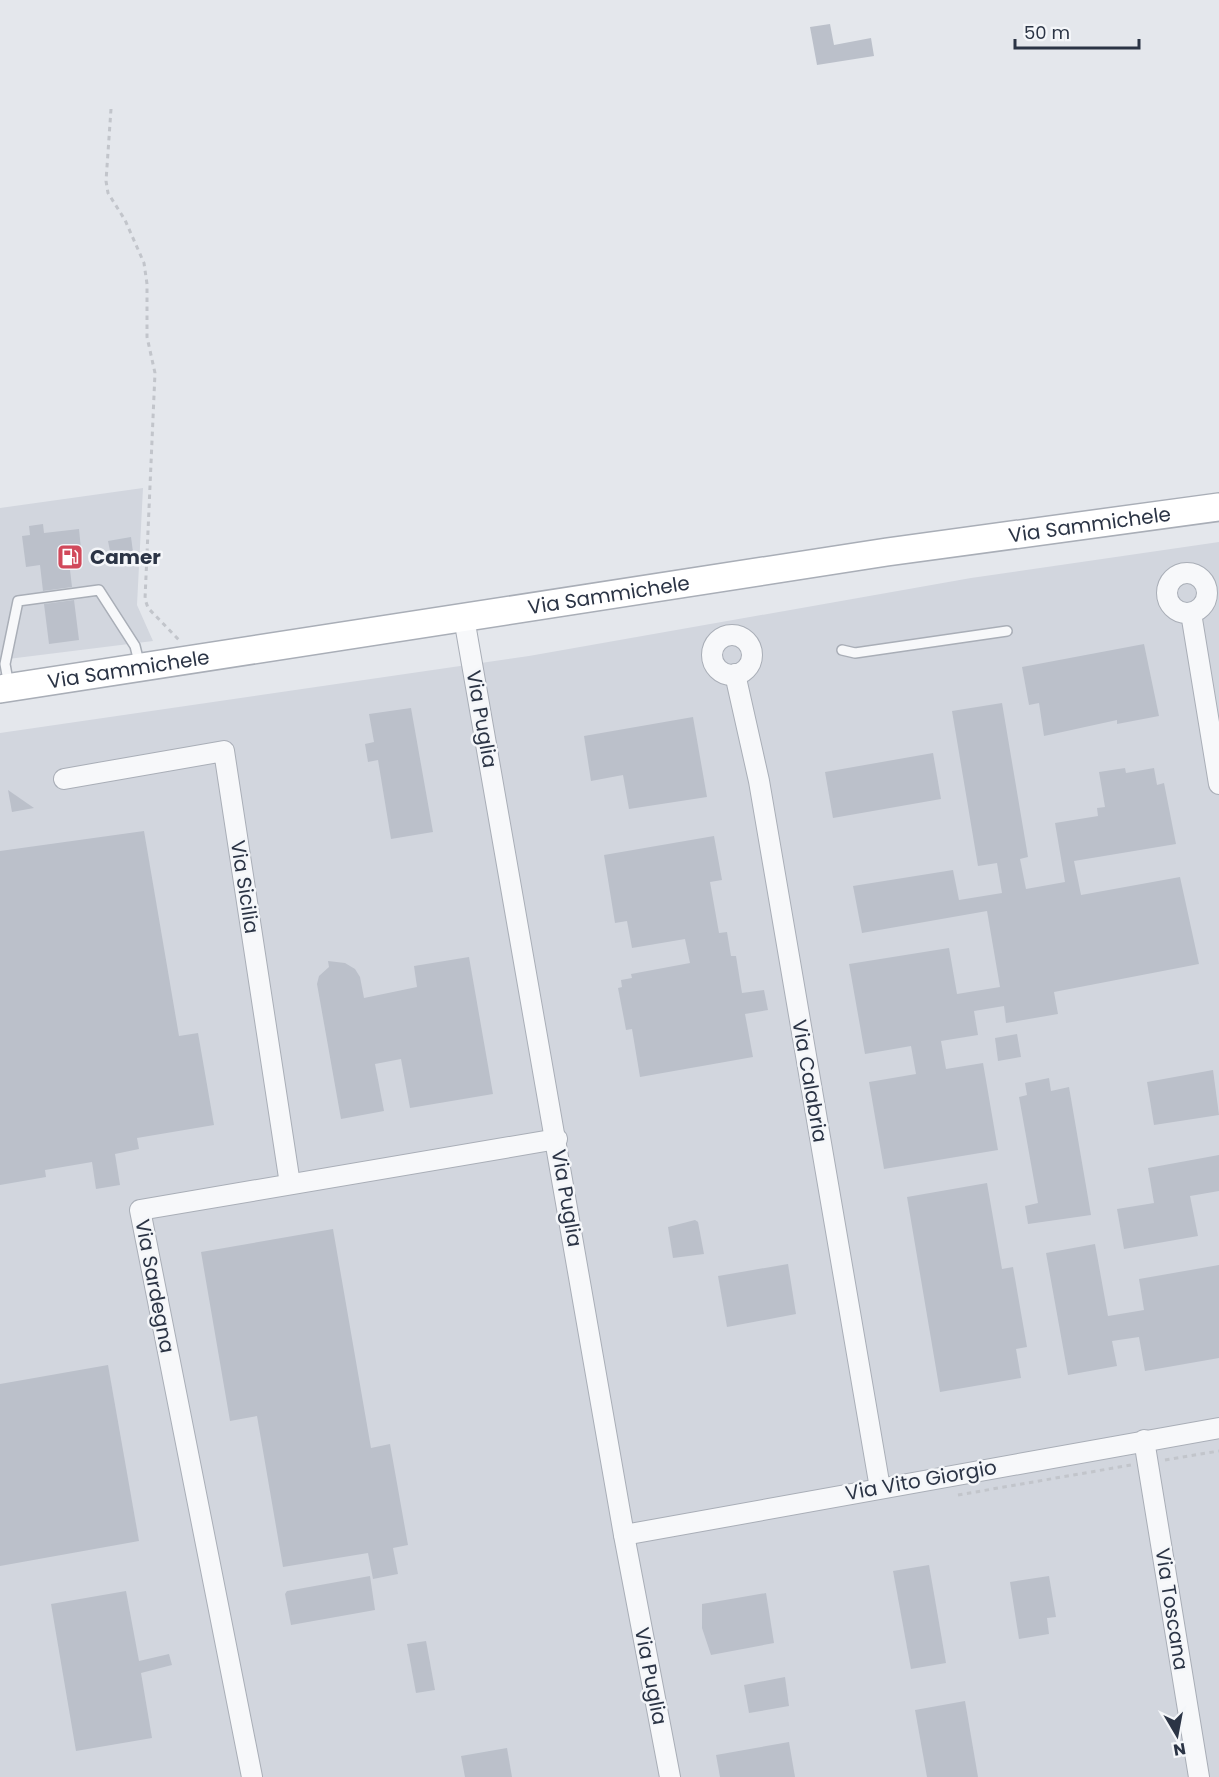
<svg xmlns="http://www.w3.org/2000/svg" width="1219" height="1777" viewBox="0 0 1219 1777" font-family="Poppins,sans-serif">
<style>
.built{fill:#d2d6de}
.building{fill:#bbc0ca}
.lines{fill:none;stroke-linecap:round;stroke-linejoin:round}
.lane-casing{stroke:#a9aeb7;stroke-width:12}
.street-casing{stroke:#a9aeb7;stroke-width:22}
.secondary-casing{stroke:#a9aeb7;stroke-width:30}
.path{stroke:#c2c5cb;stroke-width:3;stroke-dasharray:4.5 4.5;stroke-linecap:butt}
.lane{stroke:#f7f8fa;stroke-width:9}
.street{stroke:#f7f8fa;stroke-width:20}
.secondary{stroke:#fff;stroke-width:27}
.labels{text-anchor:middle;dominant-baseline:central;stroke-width:5;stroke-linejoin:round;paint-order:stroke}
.street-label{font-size:20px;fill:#2b3445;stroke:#f4f6f9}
.poi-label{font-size:20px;font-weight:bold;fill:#2b3445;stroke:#f4f6f9;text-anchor:start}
</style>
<rect width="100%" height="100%" fill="#e4e7ec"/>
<!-- built -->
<g class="built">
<path d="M143,488L137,605L153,641L0,660V508Z"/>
<path d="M1219,542V1777H0V733L529,656L971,578Z"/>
</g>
<!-- building -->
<g class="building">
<path d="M830,24L834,45L871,38L874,56L817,65L810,27Z"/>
<path d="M43,524L44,533L79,529L82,559L69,561L72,587L43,591L40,565L26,567L22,536L30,535L29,526Z"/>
<path d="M131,537L133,552L111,556L108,541Z"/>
<path d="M74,600L79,640L49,644L44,604Z"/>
<path d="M1144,644L1159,716L1117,724V720L1044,736L1039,703L1029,705L1022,667Z"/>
<path d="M1002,703L1028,857L1020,859L1026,889L1065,882L1055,823L1098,816L1097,808L1105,807L1099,772L1125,768L1126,773L1154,768L1157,785L1164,783L1176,844L1074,861L1081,895L1180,877L1199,964L1054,992L1058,1014L1006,1023L1004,1006L974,1011L978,1035L941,1041L946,1069L983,1063L998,1150L884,1169L869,1082L916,1074L911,1046L865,1054L849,964L949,948L957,994L1000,987L987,911L862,933L853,886L953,870L959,900L1002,893L997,863L978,866L952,711Z"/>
<path d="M411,708L433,832L391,839L378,760L368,762L365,744L374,742L369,714Z"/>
<path d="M693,717L707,797L629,809L623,775L591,781L584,736Z"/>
<path d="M933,753L941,799L833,818L825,772Z"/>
<path d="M8,790L34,808L12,812Z"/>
<path d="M144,831L179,1036L198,1033L214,1125L137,1138L139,1149L115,1154L120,1185L96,1189L92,1162L45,1170L46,1177L0,1185V851Z"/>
<path d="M714,836L722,880L710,882L719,933L727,932L731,956H736L742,993L764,990L768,1010L745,1014L753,1057L640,1077L632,1029L626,1030L624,1019L618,988L622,987L621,980L632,978L631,974L690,963L685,939L632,948L627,921L615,923L604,855Z"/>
<path d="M469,957L493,1094L410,1108L401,1059L375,1064L384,1111L341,1119L317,984L319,976L329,967L328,961L345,963L355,969L360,977L364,998L417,987L414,966Z"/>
<path d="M1017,1034L1021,1057L998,1061L995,1038Z"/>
<path d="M1213,1070L1219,1115L1154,1125L1147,1082Z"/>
<path d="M1049,1078L1051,1091L1069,1087L1091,1215L1028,1224L1025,1206L1038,1203L1019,1097L1027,1095L1025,1083Z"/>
<path d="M1219,1155V1191L1190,1196L1198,1236L1124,1249L1117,1209L1154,1203L1148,1168Z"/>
<path d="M987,1183L1002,1269L1013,1267L1027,1347L1016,1349L1021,1378L940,1392L907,1197Z"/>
<path d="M695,1220L698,1222L704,1254L673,1258L668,1227Z"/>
<path d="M333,1229L371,1448L390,1444L408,1545L393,1548L398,1574L373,1579L368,1553L283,1567L257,1416L230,1421L201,1252Z"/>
<path d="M1095,1244L1108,1316L1144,1310L1139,1279L1219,1265V1358L1145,1371L1139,1337L1112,1341L1117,1366L1068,1375L1046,1253Z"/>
<path d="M788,1264L796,1314L727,1327L718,1276Z"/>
<path d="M108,1365L139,1541L0,1566V1384Z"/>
<path d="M929,1565L946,1663L911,1669L893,1571Z"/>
<path d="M370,1576L375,1610L291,1625L285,1594L287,1591Z"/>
<path d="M1049,1576L1056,1617L1047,1618L1049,1634L1019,1639L1010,1582Z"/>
<path d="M126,1591L139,1661L169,1654L172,1665L141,1673L152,1738L76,1751L51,1604Z"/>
<path d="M766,1593L774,1643L711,1655L702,1628V1604Z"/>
<path d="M426,1641L435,1690L416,1693L407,1644Z"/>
<path d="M785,1677L789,1706L749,1713L744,1685Z"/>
<path d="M965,1701L978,1777H927L915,1710Z"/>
<path d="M789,1742L795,1777H720L716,1755Z"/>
<path d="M507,1748L512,1777H465L461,1756Z"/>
</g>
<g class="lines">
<defs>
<g id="lane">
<path d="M842,650L855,653L1007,631"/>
<path d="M9,686L5,664L18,601L99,590L135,646L140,666"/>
</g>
<g id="street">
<circle cx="1187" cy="593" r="20"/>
<path d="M1191,613L1219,784"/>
<path d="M464,618L624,1535L670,1777"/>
<circle cx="732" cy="655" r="20"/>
<path d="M735,674L759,781L880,1488"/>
<path d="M64,779L224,751L290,1184"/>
<path d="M1144,1440L1199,1777"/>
<path d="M624,1535L1219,1428"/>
<path d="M252,1777L140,1210L557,1139"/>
</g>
<g id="secondary">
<path id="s1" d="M0,689L887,552L1219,507"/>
</g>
</defs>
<!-- lane casing -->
<use href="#lane" class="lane-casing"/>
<!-- street casing -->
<use href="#street" class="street-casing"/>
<!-- secondary casing -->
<use href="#secondary" class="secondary-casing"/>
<!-- path -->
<g class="path">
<path d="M111,109L106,181L108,193L125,220L144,263L147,284V337L155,373L145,599L148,608L179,640"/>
<path d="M1165,1460L1219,1451"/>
<path d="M958,1495L1131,1465"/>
</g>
<!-- lane -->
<use href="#lane" class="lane"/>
<!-- street -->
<use href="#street" class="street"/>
<!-- secondary -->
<use href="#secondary" class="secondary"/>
</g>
<!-- icons -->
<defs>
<symbol id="fuel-square" viewBox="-11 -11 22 22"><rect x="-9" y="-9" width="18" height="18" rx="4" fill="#d1495b" stroke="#f4f6f9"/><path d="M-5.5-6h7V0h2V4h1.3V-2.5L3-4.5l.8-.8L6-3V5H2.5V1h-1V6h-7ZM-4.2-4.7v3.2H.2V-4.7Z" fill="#fff"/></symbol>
</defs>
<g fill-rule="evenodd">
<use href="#fuel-square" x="55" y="542" width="30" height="30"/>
</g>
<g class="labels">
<!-- street labels -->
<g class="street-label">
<text stroke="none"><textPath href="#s1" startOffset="1102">Via Sammichele</textPath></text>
<text stroke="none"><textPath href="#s1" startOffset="616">Via Sammichele</textPath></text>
<text stroke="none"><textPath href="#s1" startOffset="130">Via Sammichele</textPath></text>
<text transform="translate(482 719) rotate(80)">Via Puglia</text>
<text transform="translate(245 887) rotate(81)">Via Sicilia</text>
<text transform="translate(810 1081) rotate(80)">Via Calabria</text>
<text transform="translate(567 1198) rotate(80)">Via Puglia</text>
<text transform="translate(155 1286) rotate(79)">Via Sardegna</text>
<text transform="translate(921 1480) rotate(-10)">Via Vito Giorgio</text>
<text transform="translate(1172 1609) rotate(81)">Via Toscana</text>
<text transform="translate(651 1676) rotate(79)">Via Puglia</text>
</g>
<!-- poi labels -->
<g class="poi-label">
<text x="90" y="557">Camer</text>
</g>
</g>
<!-- north arrow -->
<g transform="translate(1177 1735) rotate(170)" stroke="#f4f6f9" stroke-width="4.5" paint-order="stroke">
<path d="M0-4.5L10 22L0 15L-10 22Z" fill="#2b3445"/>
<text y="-9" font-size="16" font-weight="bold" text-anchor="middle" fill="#2b3445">N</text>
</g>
<!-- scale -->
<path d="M1015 39v9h124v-9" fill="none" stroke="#2b3445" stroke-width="3"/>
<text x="1024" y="39" font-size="18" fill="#2b3445" stroke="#f4f6f9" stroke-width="4.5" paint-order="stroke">50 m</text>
</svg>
